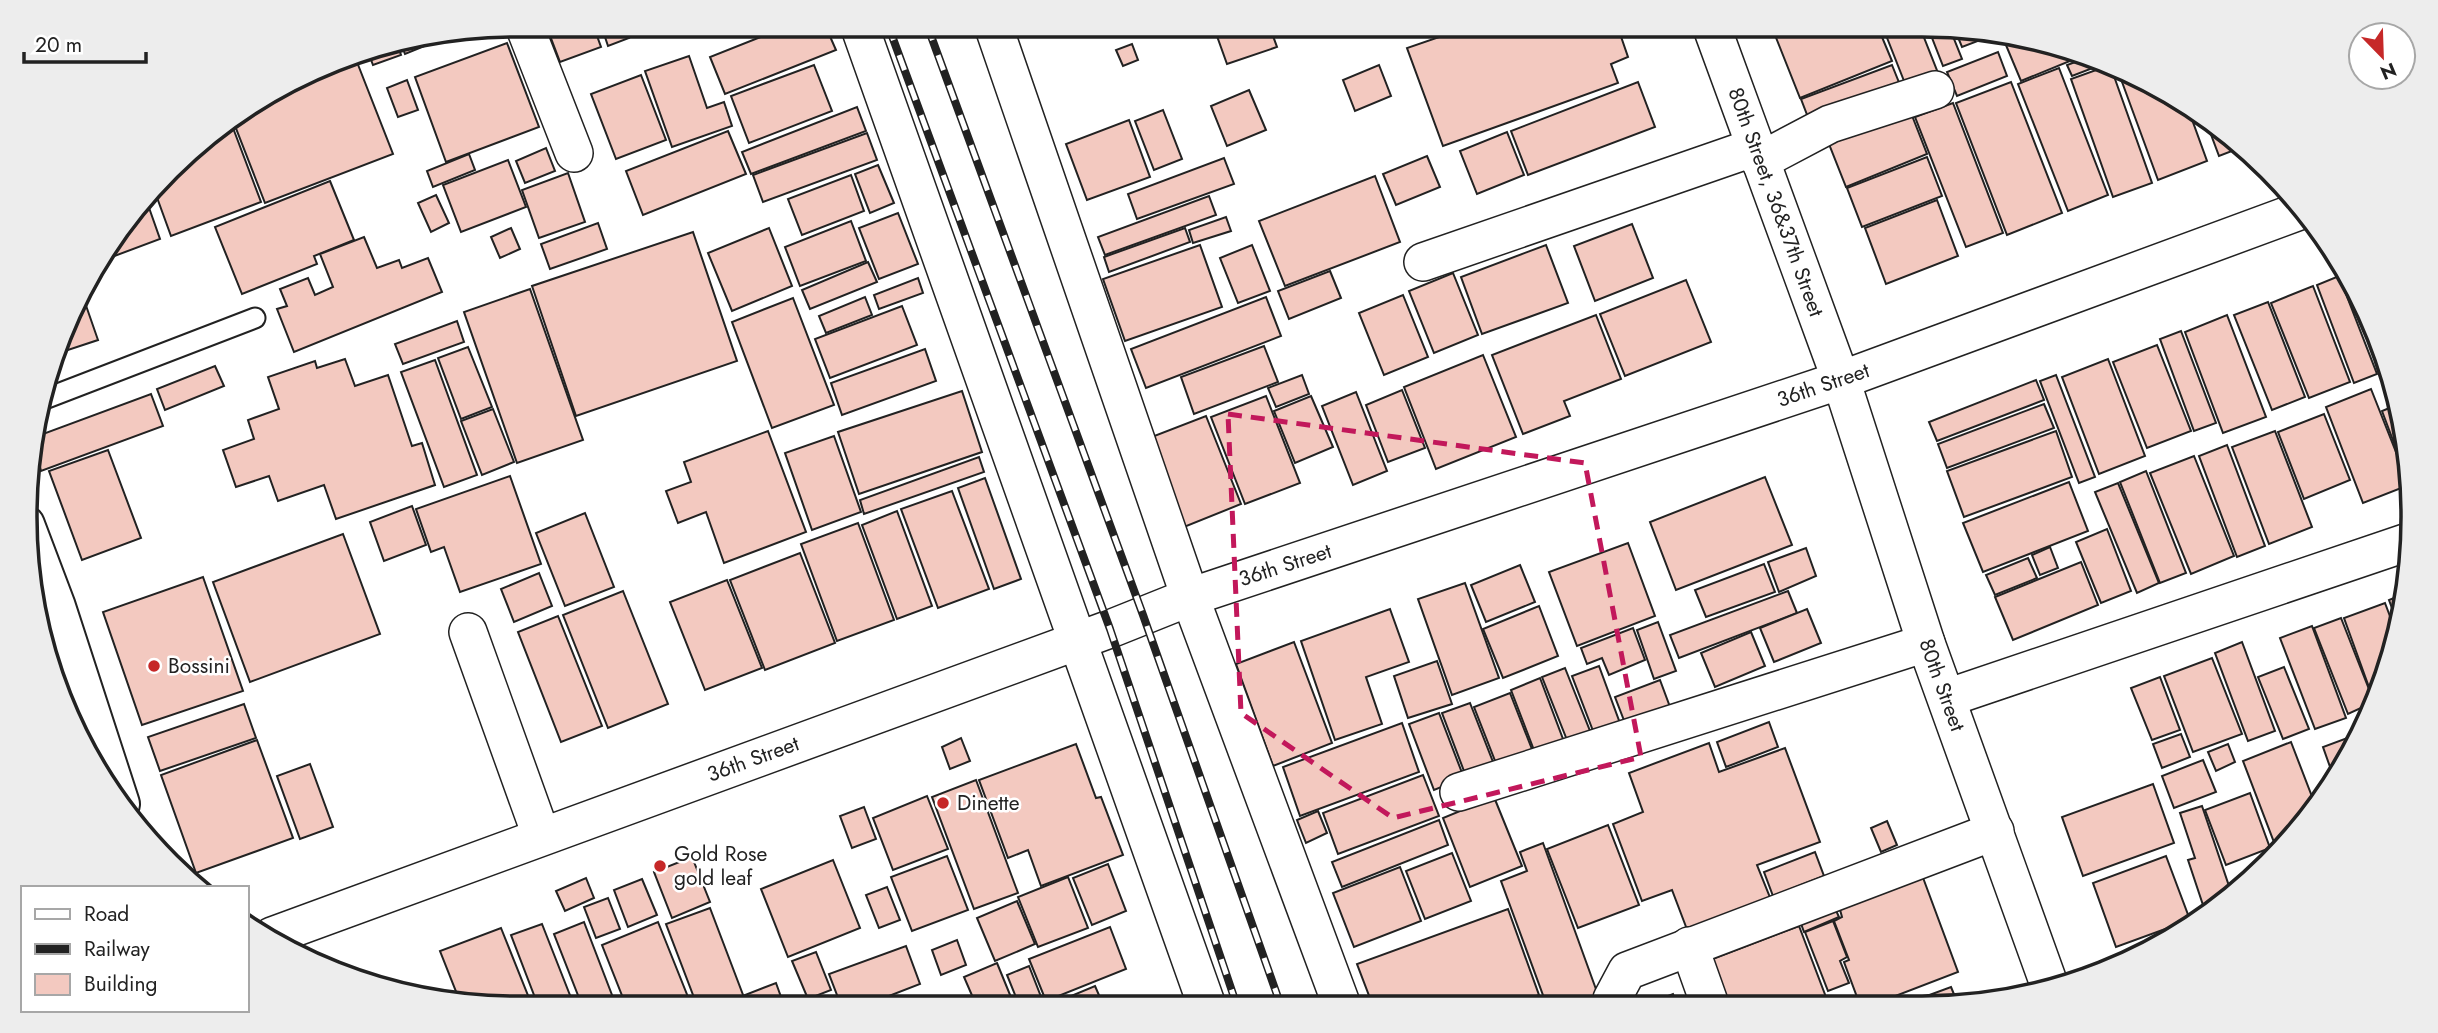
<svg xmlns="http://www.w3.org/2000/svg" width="2438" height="1033" viewBox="0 0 2438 1033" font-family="Jost,sans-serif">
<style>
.building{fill:#f3c9c0;stroke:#222;stroke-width:2}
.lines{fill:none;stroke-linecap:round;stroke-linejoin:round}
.lane-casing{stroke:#222;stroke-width:23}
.street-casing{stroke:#222;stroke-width:40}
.primary-casing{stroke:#222;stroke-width:42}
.lane{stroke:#fff;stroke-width:19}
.street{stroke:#fff;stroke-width:37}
.primary{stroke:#fff;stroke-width:38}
.rail-casing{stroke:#222;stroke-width:8}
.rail{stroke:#fff;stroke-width:5;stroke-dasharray:16;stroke-linecap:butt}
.marked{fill:none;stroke:#c2185b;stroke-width:5;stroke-dasharray:14 9;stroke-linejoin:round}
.poi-dot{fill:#c62828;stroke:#fff;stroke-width:2.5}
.labels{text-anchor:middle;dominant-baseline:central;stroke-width:5;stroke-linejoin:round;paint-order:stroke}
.street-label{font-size:21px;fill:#222;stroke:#fff}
.poi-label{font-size:21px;fill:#222;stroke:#fff;text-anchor:start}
.rim{fill:none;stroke:#222;stroke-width:3.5}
</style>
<rect width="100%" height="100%" fill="#fff"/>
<!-- building -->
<g class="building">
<path d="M546,25H593L601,47L560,62Z"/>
<path d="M601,25H624L629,38L608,46Z"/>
<path d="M626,25H651L629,33Z"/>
<path d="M712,25H750L716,36Z"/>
<path d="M791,25H825L836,50L725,94L710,57Z"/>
<path d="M1213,25H1269L1277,47L1227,64Z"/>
<path d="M1474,25H1617L1628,57L1611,64L1618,83L1443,146L1407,48Z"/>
<path d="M1771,25H1877L1892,61L1800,98Z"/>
<path d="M1882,25H1919L1938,73L1906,86Z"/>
<path d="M1927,25L1950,29L1962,59L1943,66Z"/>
<path d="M1955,30L1991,36L1962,47Z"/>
<path d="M449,36L405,54L401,44Z"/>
<path d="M2003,38L2065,48L2070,61L2021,81Z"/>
<path d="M507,43L539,127L446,162L415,77Z"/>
<path d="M397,44L401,55L373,65L367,49Z"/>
<path d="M1132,44L1138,60L1123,66L1116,50Z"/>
<path d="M1998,52L2007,76L1957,96L1947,72Z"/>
<path d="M689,56L707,108L724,102L732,126L672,147L645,71Z"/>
<path d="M2092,56L2106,63L2072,76L2067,65Z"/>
<path d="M355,57L393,154L265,203L232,118L271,90Z"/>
<path d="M814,65L832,111L749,143L731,96Z"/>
<path d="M1379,65L1391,96L1355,111L1343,80Z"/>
<path d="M1892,65L1902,90L1811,125L1801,99Z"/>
<path d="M2110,65L2152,183L2113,197L2071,79Z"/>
<path d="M2059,68L2108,195L2068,211L2018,84Z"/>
<path d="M2122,70L2168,91L2186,103L2207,161L2158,180L2118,71Z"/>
<path d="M641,75L666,140L616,159L591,94Z"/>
<path d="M407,80L418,110L398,117L387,88Z"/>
<path d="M1638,82L1655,127L1528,175L1511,131Z"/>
<path d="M2011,82L2062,213L2007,235L1956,103Z"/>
<path d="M1249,90L1266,130L1227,146L1211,106Z"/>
<path d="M1953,103L2003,233L1966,247L1915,117Z"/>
<path d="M857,107L866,131L751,174L742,152Z"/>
<path d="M1163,110L1182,159L1154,170L1135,121Z"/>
<path d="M1911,113L1927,154L1846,187L1829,144Z"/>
<path d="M230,120L261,202L171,236L155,192L192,146Z"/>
<path d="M1129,120L1150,177L1087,200L1066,144Z"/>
<path d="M2209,120L2245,146L2219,156L2206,121Z"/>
<path d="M728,131L746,174L643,215L626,171Z"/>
<path d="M1507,132L1524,175L1477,194L1460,151Z"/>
<path d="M867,133L877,160L763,202L753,175Z"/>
<path d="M546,148L555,171L525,183L516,161Z"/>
<path d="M469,154L475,170L433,187L427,171Z"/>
<path d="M1427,156L1440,187L1396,205L1383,174Z"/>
<path d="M1927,157L1942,196L1862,227L1847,188Z"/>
<path d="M1224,158L1234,184L1137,219L1128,194Z"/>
<path d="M508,160L526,207L461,232L443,185Z"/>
<path d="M878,165L894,203L870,213L855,174Z"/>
<path d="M568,173L585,222L539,238L522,190Z"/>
<path d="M851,175L864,211L802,235L788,199Z"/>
<path d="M1375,176L1400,242L1285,286L1259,221Z"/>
<path d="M330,181L354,240L314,256L317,264L242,294L215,227Z"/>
<path d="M436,195L449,223L431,232L418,203Z"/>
<path d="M1209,196L1216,215L1105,255L1098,237Z"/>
<path d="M1937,200L1958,256L1886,284L1865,228Z"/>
<path d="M147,202L160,239L101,261L100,259Z"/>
<path d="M898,213L918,264L879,279L859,228Z"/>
<path d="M1226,217L1231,231L1193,243L1189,230Z"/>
<path d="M851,221L866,261L800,286L785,247Z"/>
<path d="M598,223L607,249L550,269L541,244Z"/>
<path d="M1632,224L1653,278L1595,301L1574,246Z"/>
<path d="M511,228L520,249L500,258L491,237Z"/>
<path d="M769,228L792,286L732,311L708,253Z"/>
<path d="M1185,228L1190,242L1109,272L1104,257Z"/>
<path d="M693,232L737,361L576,416L532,286Z"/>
<path d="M364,237L377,268L399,260L402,268L428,258L442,292L294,352L277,309L287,306L280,289L308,278L315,295L333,287L320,254Z"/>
<path d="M1200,245L1222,307L1125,341L1103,279Z"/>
<path d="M1252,245L1270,291L1238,303L1220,258Z"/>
<path d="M1546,245L1568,303L1482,334L1461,277Z"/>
<path d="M868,262L877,282L810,309L802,290Z"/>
<path d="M1330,271L1341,298L1289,319L1278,291Z"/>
<path d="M1453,273L1478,335L1434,353L1409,291Z"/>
<path d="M2348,275L2363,299L2389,368L2382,370L2344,276Z"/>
<path d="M2339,276L2377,374L2354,383L2317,285Z"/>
<path d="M918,278L923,293L879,309L874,295Z"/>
<path d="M1686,280L1711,342L1625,376L1600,314Z"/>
<path d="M2313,286L2350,382L2309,398L2271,303Z"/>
<path d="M530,289L583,440L517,463L464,312Z"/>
<path d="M82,294L98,340L59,353Z"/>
<path d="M1403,295L1428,357L1384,375L1359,313Z"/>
<path d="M865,297L872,315L826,333L819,316Z"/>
<path d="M1266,297L1281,336L1146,388L1131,349Z"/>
<path d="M793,298L834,405L772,428L732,322Z"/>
<path d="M2268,302L2305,397L2272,410L2234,315Z"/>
<path d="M902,306L917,345L830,378L815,339Z"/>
<path d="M1596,315L1621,379L1564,401L1570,416L1523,434L1492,355Z"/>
<path d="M2227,315L2266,417L2223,433L2185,332Z"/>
<path d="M457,321L464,342L403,364L395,344Z"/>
<path d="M2181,331L2216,423L2194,431L2160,339Z"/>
<path d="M2157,345L2191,431L2147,448L2113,362Z"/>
<path d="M1264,346L1278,382L1194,414L1181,377Z"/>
<path d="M468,347L492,407L461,419L438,358Z"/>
<path d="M925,349L936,381L842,415L831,383Z"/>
<path d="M1483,355L1516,437L1436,469L1404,387Z"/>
<path d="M345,359L355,386L388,375L412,446L422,443L435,485L336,519L324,485L278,501L269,476L236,487L223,450L254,439L248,420L279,409L268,377L315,361L317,368Z"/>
<path d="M2108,359L2145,456L2099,474L2062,377Z"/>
<path d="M435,360L477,475L444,487L401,372Z"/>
<path d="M215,366L224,386L165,410L157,389Z"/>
<path d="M1302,375L1309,394L1276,407L1268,388Z"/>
<path d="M2056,375L2095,477L2079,483L2040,381Z"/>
<path d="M2036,380L2044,400L1937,441L1929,422Z"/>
<path d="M2371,389L2409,485L2363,503L2326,407Z"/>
<path d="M1402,390L1425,448L1388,462L1366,405Z"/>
<path d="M962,391L982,452L859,494L838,432Z"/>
<path d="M1356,392L1387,471L1353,485L1322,406Z"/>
<path d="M151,394L163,426L41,471L32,438Z"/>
<path d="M1266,396L1300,483L1245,504L1211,417Z"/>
<path d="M1311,396L1333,447L1295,463L1274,411Z"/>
<path d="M2044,404L2054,428L1947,468L1938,444Z"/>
<path d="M2399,404L2412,485V491L2382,411Z"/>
<path d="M493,409L514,462L482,475L461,421Z"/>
<path d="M2324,414L2350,480L2304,499L2278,432Z"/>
<path d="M1206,416L1241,504L1184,527L1149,438Z"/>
<path d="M768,431L806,532L724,563L706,512L678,523L666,491L691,482L684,462Z"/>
<path d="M2056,431L2072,477L1964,517L1947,471Z"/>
<path d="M2275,431L2312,527L2269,544L2232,447Z"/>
<path d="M834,436L861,512L812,530L785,453Z"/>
<path d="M2227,445L2265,546L2237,557L2199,456Z"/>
<path d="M108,450L141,538L82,560L49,471Z"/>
<path d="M2194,456L2234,556L2191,574L2150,473Z"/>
<path d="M979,457L984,472L864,514L860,500Z"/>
<path d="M2146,471L2186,573L2160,583L2120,482Z"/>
<path d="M510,476L541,564L460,592L444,547L431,552L416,509Z"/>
<path d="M1765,477L1792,545L1676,590L1650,522Z"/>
<path d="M985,478L1021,579L994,589L958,488Z"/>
<path d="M2069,482L2088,531L1983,572L1963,523Z"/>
<path d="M2118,483L2159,583L2137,593L2095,492Z"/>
<path d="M952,491L989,589L938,608L901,509Z"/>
<path d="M412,506L426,545L384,561L370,522Z"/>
<path d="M897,511L932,606L897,619L862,525Z"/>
<path d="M585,513L614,587L565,606L536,533Z"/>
<path d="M858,523L894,620L837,641L801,544Z"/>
<path d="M2107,529L2131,591L2101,603L2076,542Z"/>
<path d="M343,534L380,634L250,682L213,582Z"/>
<path d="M1628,543L1655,616L1577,646L1549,572Z"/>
<path d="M2050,547L2058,568L2040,575L2032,555Z"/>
<path d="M1806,548L1816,576L1779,592L1768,562Z"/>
<path d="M800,553L835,643L765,670L730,580Z"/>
<path d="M2028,558L2037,578L1995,595L1986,575Z"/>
<path d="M2081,562L2098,605L2013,640L1995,597Z"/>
<path d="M1764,564L1775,592L1706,617L1695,590Z"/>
<path d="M1520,565L1535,602L1486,622L1471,585Z"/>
<path d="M539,573L552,606L514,622L501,589Z"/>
<path d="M203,577L243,691L142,725L103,612Z"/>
<path d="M727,580L762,668L705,690L670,602Z"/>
<path d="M1465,583L1499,678L1452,695L1418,599Z"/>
<path d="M623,591L668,704L608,728L563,615Z"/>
<path d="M1788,591L1797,613L1679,658L1670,635Z"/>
<path d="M2406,593L2399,627L2389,600Z"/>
<path d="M2385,603L2397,635L2387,675L2374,701L2344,618Z"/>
<path d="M1539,606L1558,656L1503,678L1483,629Z"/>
<path d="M1390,609L1409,662L1366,677L1382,724L1335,740L1301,641Z"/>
<path d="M1807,609L1821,643L1774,662L1760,628Z"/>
<path d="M558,616L602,726L561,742L518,632Z"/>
<path d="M2341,618L2374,702L2348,714L2314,628Z"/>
<path d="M1658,622L1676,671L1654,679L1637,630Z"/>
<path d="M2312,626L2346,718L2315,729L2280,638Z"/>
<path d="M1633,628L1645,660L1609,675L1602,658L1587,664L1581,648Z"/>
<path d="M1751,632L1765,666L1715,687L1701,653Z"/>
<path d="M1294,642L1332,743L1273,766L1236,664Z"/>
<path d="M2242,642L2275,731L2248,741L2215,653Z"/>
<path d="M2212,658L2242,734L2193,752L2164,676Z"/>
<path d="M1437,661L1452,704L1408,718L1394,676Z"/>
<path d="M1599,666L1621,726L1595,736L1572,676Z"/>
<path d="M2284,667L2309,729L2283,739L2258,677Z"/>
<path d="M1565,668L1592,736L1569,745L1542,677Z"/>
<path d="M2160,677L2180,730L2152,740L2131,688Z"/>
<path d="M1540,678L1566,747L1537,758L1511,690Z"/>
<path d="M1660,680L1670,707L1625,723L1615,697Z"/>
<path d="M1510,693L1535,757L1499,771L1474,707Z"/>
<path d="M1470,703L1495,767L1467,779L1442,713Z"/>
<path d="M244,704L256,738L160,771L148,737Z"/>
<path d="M1439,713L1464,778L1434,790L1409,724Z"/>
<path d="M1769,722L1778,747L1726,767L1717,742Z"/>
<path d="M1402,723L1419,772L1300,816L1283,767Z"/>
<path d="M2181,734L2190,757L2162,768L2153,744Z"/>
<path d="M2358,734L2335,781L2323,747Z"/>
<path d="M961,738L970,761L950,769L942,747Z"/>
<path d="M257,740L293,838L196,873L161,775Z"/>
<path d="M2291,742L2316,807L2277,850L2243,761Z"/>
<path d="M1709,743L1719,772L1785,748L1820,842L1757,865L1771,900L1688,932L1672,890L1642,901L1613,824L1643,812L1629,773Z"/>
<path d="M1076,744L1096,798L1101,797L1123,855L1041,886L1028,850L1008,858L979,780Z"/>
<path d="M2228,744L2235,762L2216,771L2208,752Z"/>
<path d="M2203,760L2216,792L2174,808L2162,776Z"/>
<path d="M310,764L333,827L300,839L277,776Z"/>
<path d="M1423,775L1439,816L1338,854L1323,813Z"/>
<path d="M976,780L1018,893L974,909L932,797Z"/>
<path d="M2153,784L2174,843L2083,876L2062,817Z"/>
<path d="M2250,793L2270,848L2226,865L2205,810Z"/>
<path d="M927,796L948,849L893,870L873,818Z"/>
<path d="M1494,797L1522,866L1470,887L1443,818Z"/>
<path d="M2202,806L2232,895L2203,905L2188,860L2195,858L2180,813Z"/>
<path d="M864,807L876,839L852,848L840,816Z"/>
<path d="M1318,811L1327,833L1306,843L1297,820Z"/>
<path d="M1439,820L1448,845L1342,887L1332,862Z"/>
<path d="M1887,821L1897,845L1881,852L1871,828Z"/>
<path d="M1608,825L1639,905L1578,928L1547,849Z"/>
<path d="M1543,843L1601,1003L1594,1005L1547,1006L1501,881L1527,871L1520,852Z"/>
<path d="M1815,852L1824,876L1773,896L1764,872Z"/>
<path d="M1452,853L1471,901L1425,919L1406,871Z"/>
<path d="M947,856L968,910L912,931L891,877Z"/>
<path d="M2166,856L2190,920L2116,947L2093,883Z"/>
<path d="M692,857L710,902L672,918L654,872Z"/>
<path d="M833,860L860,928L788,957L761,889Z"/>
<path d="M1108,864L1126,911L1092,925L1073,878Z"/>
<path d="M1400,867L1421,921L1354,947L1333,893Z"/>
<path d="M1922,875L1958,972L1872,1005H1860L1844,962L1849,960L1834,921L1842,917L1839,906Z"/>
<path d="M1068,877L1088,928L1038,947L1018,897Z"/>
<path d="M586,878L594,898L565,911L556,891Z"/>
<path d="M642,879L657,915L628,927L614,890Z"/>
<path d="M887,887L900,920L879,928L866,895Z"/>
<path d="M608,898L620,929L596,938L584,907Z"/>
<path d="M1017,901L1035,944L995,961L977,918Z"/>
<path d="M1833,904L1839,917L1804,932L1799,918Z"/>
<path d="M710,908L748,1008H698L666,924Z"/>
<path d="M1508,909L1539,995L1510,1006H1373L1357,964Z"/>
<path d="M1833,921L1847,957L1840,961L1849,983L1828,991L1805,932Z"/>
<path d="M584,922L617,1008H583L554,934Z"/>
<path d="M658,922L688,997L661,1008H627L602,945Z"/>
<path d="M542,924L575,1008H539L511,935Z"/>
<path d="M1799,926L1829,1005H1727L1710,960Z"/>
<path d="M1110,927L1126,969L1046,1001L1029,959Z"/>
<path d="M501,928L533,1008H532L459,999L440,951Z"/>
<path d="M957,940L966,965L941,975L932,950Z"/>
<path d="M906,946L920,984L858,1008H842L829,974Z"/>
<path d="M816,952L831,990L808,999L792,961Z"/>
<path d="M997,963L1015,1007H977L964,977Z"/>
<path d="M1029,966L1045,1007H1020L1007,975Z"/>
<path d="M776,983L785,1008H751L745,995Z"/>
<path d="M1095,986L1102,1002L1094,1007H1075L1071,996Z"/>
<path d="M1951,987L1958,1004H1905Z"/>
<path d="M1673,994L1677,1005H1645Z"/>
<path d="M1069,999L1072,1007H1050V1006Z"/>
</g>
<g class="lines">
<defs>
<path id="lane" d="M42,400L255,318"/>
<g id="street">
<path d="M524,25L574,153"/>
<path d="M859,25L1207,1006"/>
<path d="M993,25L1190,597L1342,1006"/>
<path d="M1711,25L1841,380L1926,643L2050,987"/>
<path d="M1760,161L1830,124L1935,90"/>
<path d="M1423,262L1755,147"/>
<path d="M468,632L541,835"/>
<path d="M1947,698L2411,541"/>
<path d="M1459,792L1926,643"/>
<path d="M272,936L1110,629L1190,597L1841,380L2305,209"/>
<path d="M1689,946L1710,1005"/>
<path d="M1612,999L1627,971L1995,831"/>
</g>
<path id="primary" d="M25,525L56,607L120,804"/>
</defs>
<!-- lane casing -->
<use href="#lane" class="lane-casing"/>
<!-- street casing -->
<use href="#street" class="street-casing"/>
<!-- primary casing -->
<use href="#primary" class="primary-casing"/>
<!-- lane -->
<use href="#lane" class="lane"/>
<!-- street -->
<use href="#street" class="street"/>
<!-- primary -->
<use href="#primary" class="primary"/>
<defs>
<g id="rail">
<path d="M888,25L1110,629L1237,1006"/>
<path d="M927,25L1143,615L1281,1006"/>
</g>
</defs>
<!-- rail casing -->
<use href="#rail" class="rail-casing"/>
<!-- rail -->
<use href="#rail" class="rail"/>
</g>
<!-- marked area -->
<path class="marked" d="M1228,414L1585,463L1641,757L1393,818L1241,713Z"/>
<!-- markers -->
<g class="poi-dot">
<circle cx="154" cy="666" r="7"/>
<circle cx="943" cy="803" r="7"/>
<circle cx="660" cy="866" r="7"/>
</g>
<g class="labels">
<!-- street labels -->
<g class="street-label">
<text transform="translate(1776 202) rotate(70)">80th Street, 36&amp;37th Street</text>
<text transform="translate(1823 385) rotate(-19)">36th Street</text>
<text transform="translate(1285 565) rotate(-18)">36th Street</text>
<text transform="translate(1942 685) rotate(70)">80th Street</text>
<text transform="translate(753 759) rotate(-20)">36th Street</text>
</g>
<!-- poi labels -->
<g class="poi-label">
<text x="168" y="666">Bossini</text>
<text x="957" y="803">Dinette</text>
<text x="674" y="854">Gold Rose<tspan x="674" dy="24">gold leaf</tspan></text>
</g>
</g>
<!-- crop -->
<path d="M0 0H2438V1033H0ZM516 37H1922A479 479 0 0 1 2401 516V517A479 479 0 0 1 1922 996H516A479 479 0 0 1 37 517V516A479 479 0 0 1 516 37Z" fill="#ededed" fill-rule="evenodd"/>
<path class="rim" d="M516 37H1922A479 479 0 0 1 2401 516V517A479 479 0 0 1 1922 996H516A479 479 0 0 1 37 517V516A479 479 0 0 1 516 37Z"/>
<!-- legend -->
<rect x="21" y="886" width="228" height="126" fill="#ffffff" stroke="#a7a7a7" stroke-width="2"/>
<rect x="35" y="909" width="35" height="10" fill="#ffffff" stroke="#a7a7a7" stroke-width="2"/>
<text x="84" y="921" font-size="21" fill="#222222">Road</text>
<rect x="35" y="944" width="35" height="10" fill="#222222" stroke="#a7a7a7" stroke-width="2"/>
<text x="84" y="956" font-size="21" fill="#222222">Railway</text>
<rect x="35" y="974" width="35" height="21" fill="#f3c9c0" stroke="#a7a7a7" stroke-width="2"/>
<text x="84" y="991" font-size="21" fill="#222222">Building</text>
<!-- north arrow -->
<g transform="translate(2382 56) rotate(157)"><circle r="33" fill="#ffffff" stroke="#a7a7a7" stroke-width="2"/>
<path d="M0-5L12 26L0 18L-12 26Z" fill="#c62828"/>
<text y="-10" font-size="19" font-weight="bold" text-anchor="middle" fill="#222222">N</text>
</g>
<!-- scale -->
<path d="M24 52v10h122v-10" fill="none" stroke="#222222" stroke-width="3.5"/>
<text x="35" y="52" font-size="21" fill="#222222" stroke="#ffffff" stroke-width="5" paint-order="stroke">20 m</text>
</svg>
